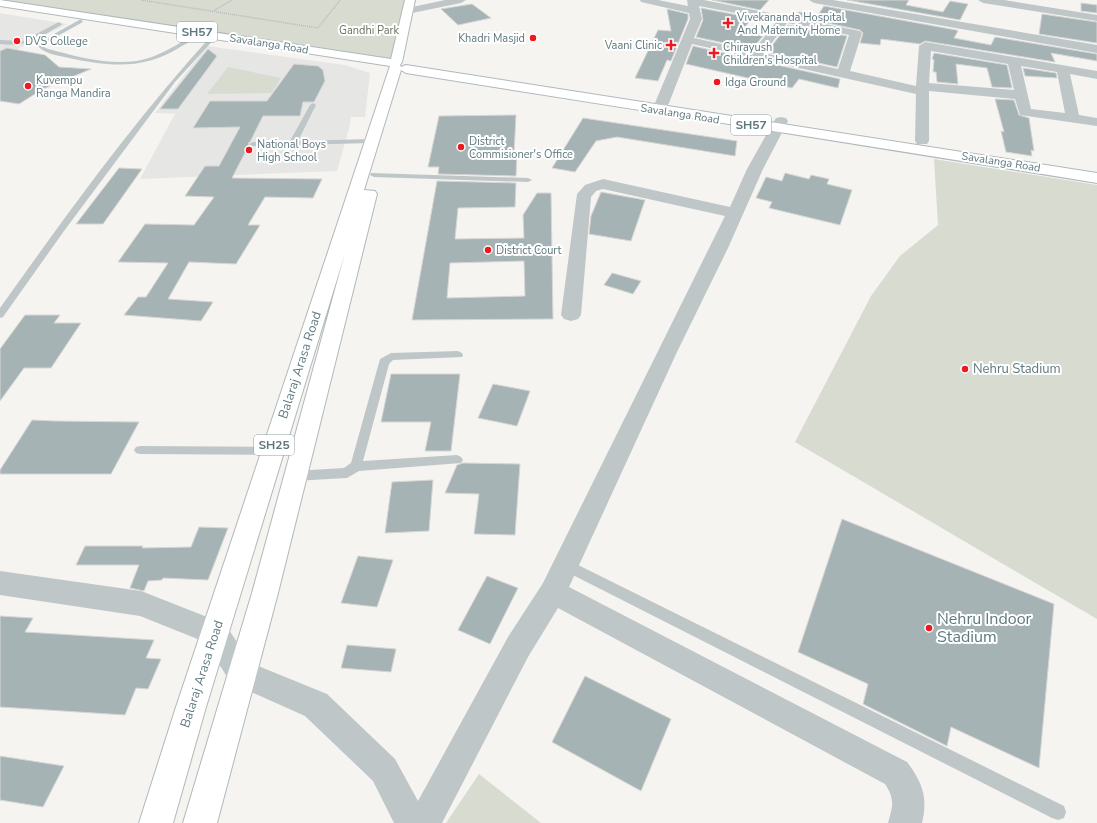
<svg xmlns="http://www.w3.org/2000/svg" width="1097" height="823" viewBox="0 0 1097 823" font-family="'Nunito Sans',sans-serif">
<style>
.built{fill:#e6e6e5}
.green{fill:#d7dbd0}
.building{fill:#a6b3b5;stroke:#d7d6d4;fill-rule:evenodd}
.lines{fill:none;stroke-linecap:round;stroke-linejoin:round}
.primary-casing{stroke:#b0b8ba;stroke-width:2}
.path{stroke:#b7bcbd;stroke-width:1.5;stroke-dasharray:1 1;stroke-linecap:butt}
.service{fill:#bfc6c8;fill-rule:evenodd}
.minor{fill:#bfc6c8;fill-rule:evenodd}
.primary{fill:#fff;fill-rule:evenodd}
.poi-dot{fill:#ed1921;stroke:#fff;stroke-width:1.5}
.labels{text-anchor:middle;dominant-baseline:central;stroke-width:4;stroke-linejoin:round;paint-order:stroke}
.far-poi-label{font-size:11px;fill:#5e797e;stroke:#fff;text-anchor:start}
.far-park-label{font-size:11px;fill:#69765e;stroke:#fff}
.far-street-label{font-size:11px;fill:#5e797e;stroke:#fff}
.shield{fill:#fff;stroke:#8ea1a5;stroke-width:1}
.shield-label{font-size:12px;font-weight:bold;fill:#5e797e}
.street-label{font-size:13px;fill:#5e797e;stroke:#fff}
.poi-label{font-size:13px;fill:#5e797e;stroke:#fff;text-anchor:start}
.near-poi-label{font-size:16px;fill:#5e797e;stroke:#fff;text-anchor:start}
</style>
<rect width="100%" height="100%" fill="#f5f4f1"/>
<!-- built -->
<g class="built">
<path d="M0,13L67,24L0,58Z"/>
<path d="M207,46L345,65L370,73L365,117H351L349,129L337,171L140,179L175,114H181L155,113Z"/>
</g>
<!-- green -->
<g class="green">
<path d="M0,0H409L390,63Z"/>
<path d="M228,67L281,78L272,93L207,94Z"/>
<path d="M934,159L1097,185V619L795,442L871,296L900,256L938,225Z"/>
<path d="M479,774L541,823H446Z"/>
</g>
<!-- building -->
<g class="building">
<path d="M712,0H769L760,10Z"/>
<path d="M847,0H909L906,5L943,12L950,1L968,4L960,20Z"/>
<path d="M1081,3L1097,5V13L1081,11Z"/>
<path d="M472,4L491,18L458,25L441,9Z"/>
<path d="M824,6L956,30L958,31L954,38L991,45L995,37L1097,54V61L1051,53L1055,62L925,41L920,44L881,39L880,45L860,43L863,33L860,30L795,16L799,12L818,15Z"/>
<path d="M701,8L753,18L739,33L763,36L752,49L696,37L703,20Z"/>
<path d="M667,9L688,14V19L671,61L667,60L658,81L635,78L658,30L671,31Z"/>
<path d="M1042,14L1097,22V43L1039,34Z"/>
<path d="M788,25L847,36L837,67L767,52Z"/>
<path d="M693,46L840,79L838,88L799,79L792,88L686,64Z"/>
<path d="M7,48L45,55L59,67L91,69L43,89L19,104L0,101V51Z"/>
<path d="M208,49L217,56L178,109H160Z"/>
<path d="M934,53L1007,65L1012,88L992,87L987,68L956,64L958,84L937,82L936,72H933L934,60L932,59Z"/>
<path d="M294,64L318,66L323,70L325,81L314,102H303L300,116H263L250,142L248,143L249,145L232,178L322,179L313,198L265,197L248,225H260L236,264L189,262L168,299L213,302L201,321L124,315L138,297H146L168,263L118,262L145,224L194,225L214,197L185,196L205,166H219L240,127L193,128L210,101H267Z"/>
<path d="M1023,68L1056,73L1057,78L1025,76Z"/>
<path d="M995,99L1014,100L1019,115L1029,118L1034,151L1031,150L1032,156L1006,152L1001,131L1004,132Z"/>
<path d="M516,115L514,154H517L516,176L438,174L439,167H428L439,116Z"/>
<path d="M583,118L737,141L735,156L617,137L596,141L575,172L552,168Z"/>
<path d="M119,168L142,169L103,224H76Z"/>
<path d="M785,173L809,179L811,175L829,179L827,184L852,190L840,225L769,208L772,202L756,198L766,177L782,181Z"/>
<path d="M437,181L516,183L515,207L458,208L455,239L524,238L523,215L537,193H551L553,319L412,320ZM524,261L525,296L447,298L450,263Z"/>
<path d="M601,192L645,200L631,241L589,234L591,216Z"/>
<path d="M612,273L641,281L633,294L604,285Z"/>
<path d="M25,315H60L54,323H81L51,368H24L0,401V349Z"/>
<path d="M391,374H460L451,451H425L431,422H381Z"/>
<path d="M493,384L530,391L517,426L478,418Z"/>
<path d="M32,420L54,421L139,422L111,474H0V470Z"/>
<path d="M463,463L520,464L515,535L474,534L479,494L445,493L457,465Z"/>
<path d="M433,480L429,531L385,533L392,482Z"/>
<path d="M842,519L1054,604L1039,768L951,727L947,746L863,704L868,684L798,652Z"/>
<path d="M199,527L228,528L208,580L163,578L162,580L148,581L144,591L130,588L139,565H76L85,546H143L142,548L191,547Z"/>
<path d="M358,556L393,560L377,607L341,603Z"/>
<path d="M487,576L518,588L490,644L458,630Z"/>
<path d="M0,616L33,618L25,632L154,640L146,658L161,659L148,689L136,688L125,715L0,707Z"/>
<path d="M347,645L396,649L391,672L341,668Z"/>
<path d="M585,676L671,719L641,791L552,742Z"/>
<path d="M0,756L64,766L43,807L0,800Z"/>
</g>
<g class="lines">
<defs>
<path id="primary" d="M0,0L391,59L405,0H415L402,62L400,65L401,67L406,65L1097,173V183C867,145 636,110 406,73L401,70L364,190L375,191L377,194L278,593L217,823H183L252,593L345,253L206,707L173,823H139L176,707L390,66L0,6Z"/>
</defs>
<!-- primary casing -->
<use href="#primary" class="primary-casing"/>
<!-- path -->
<g class="path">
<path d="M141,0L318,28L340,0"/>
<path d="M215,10L232,0"/>
</g>
<!-- service -->
<g class="service">
<path d="M81,19L83,22L43,44L45,48C78,57 119,69 152,57C168,51 183,41 198,32L203,33C197,38 189,42 182,46C144,70 112,67 69,58C57,55 43,54 36,44Z"/>
<path d="M59,22L62,24L61,25C36,39 29,47 0,44V40L23,41Z"/>
<path d="M213,34L218,35L175,82L64,231L3,317L0,318V308C67,214 135,119 213,34Z"/>
<path d="M313,103L316,105L298,141L371,139L375,141L371,143L253,146L249,144L253,142L290,141L310,105Z"/>
<path d="M371,173L528,178L532,180L528,182L374,177L370,175Z"/>
<path d="M458,351L462,353L463,355L462,357L393,360L389,364L363,461L457,455L461,457L463,460L461,463L359,471L347,478L294,481L290,479L288,476L290,473L294,471L344,468L351,463L380,359L391,353Z"/>
<path d="M140,446L273,447L277,448L279,451L277,454L273,455L140,454L136,453L134,450L136,447Z"/>
<path d="M566,559L1064,806L1066,812L1064,818L1058,820L1052,818L561,569L559,565L561,561Z"/>
</g>
<!-- minor -->
<g class="minor">
<path d="M445,0H466L461,3L407,14L401,11L403,9Z"/>
<path d="M640,0H658L688,6L687,0H704L860,31L862,33L850,71L916,86L919,46L925,42L1097,71V79L1070,74L1079,115L1097,118V126L1020,115L1015,99L929,91V141L927,144H917L915,141L916,94L692,44L669,103L667,106H657L655,103L690,19L689,13L641,2ZM699,6L777,21L753,51L694,38L702,19ZM787,23L849,35L838,69L764,53ZM931,51L1008,64L1014,90L929,83ZM1021,66L1057,72L1065,113L1031,109Z"/>
<path d="M809,0H833L1097,45V53L814,3Z"/>
<path d="M978,0H1004L1097,15V21L983,3Z"/>
<path d="M781,117L786,118L788,121L763,169L728,248L677,352L569,587L907,762C923,783 928,798 922,823H888C893,806 895,799 885,784L558,608L528,657L442,823H394L373,781L305,716L231,683L205,642L140,616L0,595V571L141,591L225,624L251,663L327,694L395,759L418,801L508,637L543,583L725,216L603,189L596,191L591,197L581,315L578,319L571,321L564,319L561,315L577,194L585,185L603,179L730,207L747,169L774,121L776,118Z"/>
</g>
<!-- primary -->
<use href="#primary" class="primary"/>
</g>
<!-- markers -->
<g class="poi-dot">
<path d="M726 17h4v4h4v4h-4v4h-4v-4h-4v-4h4z"/>
<circle cx="533" cy="38" r="4"/>
<circle cx="17" cy="41" r="4"/>
<path d="M669 39h4v4h4v4h-4v4h-4v-4h-4v-4h4z"/>
<path d="M712 47h4v4h4v4h-4v4h-4v-4h-4v-4h4z"/>
<circle cx="717" cy="82" r="4"/>
<circle cx="28" cy="86" r="4"/>
<circle cx="461" cy="147" r="4"/>
<circle cx="249" cy="150" r="4"/>
<circle cx="488" cy="250" r="4"/>
<circle cx="965" cy="369" r="4"/>
<circle cx="929" cy="628" r="4"/>
</g>
<g class="labels">
<!-- far-poi labels -->
<g class="far-poi-label">
<text x="737" y="17">Vivekananda Hospital<tspan x="737" dy="13">And Maternity Home</tspan></text>
<text x="525" y="38" text-anchor="end">Khadri Masjid</text>
<text x="25" y="41">DVS College</text>
<text x="662" y="45" text-anchor="end">Vaani Clinic</text>
<text x="723" y="47">Chirayush<tspan x="723" dy="13">Children's Hospital</tspan></text>
<text x="36" y="80">Kuvempu<tspan x="36" dy="13">Ranga Mandira</tspan></text>
<text x="725" y="82">Idga Ground</text>
<text x="469" y="141">District<tspan x="469" dy="13">Commisioner's Office</tspan></text>
<text x="257" y="144">National Boys<tspan x="257" dy="13">High School</tspan></text>
<text x="496" y="250">District Court</text>
</g>
<!-- far-park labels -->
<g class="far-park-label">
<text x="369" y="30">Gandhi Park</text>
</g>
<!-- far-street labels -->
<g class="far-street-label">
<text transform="translate(269 44) rotate(9)">Savalanga Road</text>
<text transform="translate(680 114) rotate(9)">Savalanga Road</text>
<text transform="translate(1001 162) rotate(9)">Savalanga Road</text>
</g>
<!-- shield labels -->
<g class="shield">
<rect x="177" y="22" width="40" height="20" rx="3"/>
<rect x="731" y="115" width="40" height="20" rx="3"/>
<rect x="254" y="435" width="40" height="20" rx="3"/>
</g>
<g class="shield-label">
<text x="197" y="32">SH57</text>
<text x="751" y="125">SH57</text>
<text x="274" y="445">SH25</text>
</g>
<!-- street labels -->
<g class="street-label">
<text transform="translate(300 365) rotate(-72)">Balaraj Arasa Road</text>
<text transform="translate(202 674) rotate(-72)">Balaraj Arasa Road</text>
</g>
<!-- poi labels -->
<g class="poi-label">
<text x="973" y="369">Nehru Stadium</text>
</g>
<!-- near-poi labels -->
<g class="near-poi-label">
<text x="937" y="619">Nehru Indoor<tspan x="937" dy="18">Stadium</tspan></text>
</g>
</g>
</svg>
